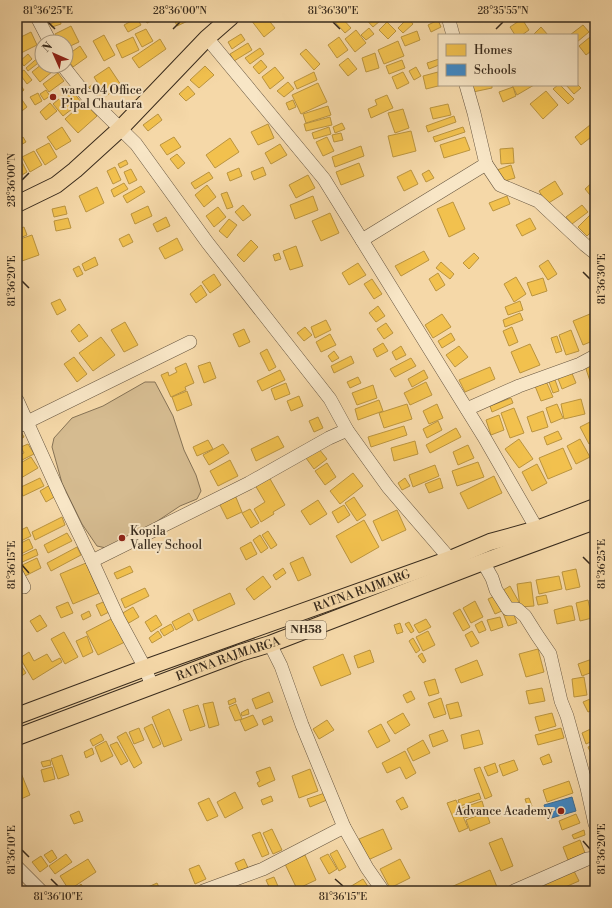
<svg xmlns="http://www.w3.org/2000/svg" width="612" height="908" viewBox="0 0 612 908" font-family="'Libre Bodoni',serif">
<style>
.green{fill:#d5bb90;stroke:#867356}
.homes{fill:#f2c14e;stroke:#ba943f}
.schools{fill:#3f88c5;stroke:#3d6c93}
.lines{fill:none;stroke-linecap:round;stroke-linejoin:round}
.minor-casing{stroke:#675640;stroke-width:14}
.major-casing{stroke:#382b1d;stroke-width:18}
.minor{stroke:#f8e6c6;stroke-width:13}
.major{stroke:#f5d8a8;stroke-width:16}
.ticks{fill:none;stroke:#382b1d;stroke-width:1.5}
.poi-dot{fill:#8f2418;stroke:#f8e6c6;stroke-width:1.5}
.labels{text-anchor:middle;dominant-baseline:central;stroke-width:4;stroke-linejoin:round;paint-order:stroke}
.shield{fill:#f8e6c6;stroke:#726350;stroke-width:1}
.shield-label{font-size:11px;font-weight:bold;fill:#382b1d}
.poi-label{font-size:12px;fill:#382b1d;stroke:#f8e6c6;text-anchor:start}
.street-label{font-size:12px;fill:#382b1d;stroke:#f8e6c6}
.neatline{fill:none;stroke:#382b1d;stroke-width:1.5}
.ticks-label{font-size:10px;text-anchor:middle;fill:#382b1d}
</style>
<rect width="100%" height="100%" fill="#f5d8a8"/>
<filter id="stains"><feTurbulence type="fractalNoise" baseFrequency=".005" numOctaves="4"/><feColorMatrix values="0 0 0 0 .2 0 0 0 0 .09 0 0 0 0 .02 0 0 0 .5 -.17"/></filter>
<radialGradient id="worn" r=".72"><stop offset=".6" stop-color="#630" stop-opacity="0"/><stop offset="1" stop-color="#630" stop-opacity=".3"/></radialGradient>
<!-- green -->
<path class="green" d="M145,382H155L173,416L184,450L196,475L201,491L197,499L180,506L129,540L106,548L97,546L82,524L62,483L52,447L54,438L72,418L103,406Z"/>
<!-- homes -->
<g class="homes">
<path d="M144,17H157V18L147,23Z"/>
<path d="M173,17H189L190,20L177,26Z"/>
<path d="M256,17H266L275,28L264,37L251,20Z"/>
<path d="M308,17H317L312,21Z"/>
<path d="M338,17H341L351,28L345,33L334,21Z"/>
<path d="M364,17H379L381,20L373,27Z"/>
<path d="M137,18L141,25L128,32L124,25Z"/>
<path d="M408,18L413,24L403,33L398,28Z"/>
<path d="M522,19L529,30L522,35H515L510,27Z"/>
<path d="M60,20L61,24L52,27L50,24Z"/>
<path d="M438,20L441,27L431,32L428,25Z"/>
<path d="M387,22L396,31L388,39L379,30Z"/>
<path d="M583,25L589,32L577,42V35H570Z"/>
<path d="M71,26L79,42L66,48V42H59L55,34Z"/>
<path d="M541,27L548,35H533Z"/>
<path d="M369,28L374,34L366,40L361,35Z"/>
<path d="M146,29L153,41L142,47L135,34Z"/>
<path d="M356,30L366,43L355,52L345,39Z"/>
<path d="M417,31L420,40L405,46L401,37Z"/>
<path d="M31,32L37,45L21,53L17,45V39Z"/>
<path d="M595,33V48L586,55L579,46Z"/>
<path d="M241,34L245,40L232,49L228,42Z"/>
<path d="M104,35L115,55L104,61L93,41Z"/>
<path d="M133,37L139,50L122,58L116,45Z"/>
<path d="M339,37L348,50L337,58L328,45Z"/>
<path d="M160,39L166,49L139,68L132,58Z"/>
<path d="M398,41L404,56L384,64L378,50Z"/>
<path d="M248,43L252,50L234,61L230,54Z"/>
<path d="M80,46L87,57L73,67L66,57V56Z"/>
<path d="M260,48L264,54L250,64L245,58Z"/>
<path d="M306,49L320,64L314,70L300,54Z"/>
<path d="M375,53L379,68L366,72L362,58Z"/>
<path d="M28,54L32,59L24,66L20,61Z"/>
<path d="M41,55L42,57V60L28,71L26,68Z"/>
<path d="M348,58L357,69L348,76L339,65Z"/>
<path d="M439,59V65L429,69L427,63Z"/>
<path d="M261,60L267,67L259,74L253,67Z"/>
<path d="M402,60L405,68L389,74L386,66Z"/>
<path d="M42,64V66H48L53,71L40,82L32,72Z"/>
<path d="M205,66L214,75L199,88L190,80Z"/>
<path d="M109,67L121,85L106,96L94,77Z"/>
<path d="M275,67L284,78L270,89L262,77Z"/>
<path d="M416,67L421,76L414,80L409,71Z"/>
<path d="M24,70L32,80L27,84L19,73Z"/>
<path d="M314,72L317,80L297,89L294,82Z"/>
<path d="M403,72L409,83L397,89L392,77Z"/>
<path d="M438,72L439,85H442L426,89L423,76Z"/>
<path d="M58,73L64,81L49,92L43,84Z"/>
<path d="M288,82L294,89L284,97L277,91Z"/>
<path d="M19,83L24,90L17,95V84Z"/>
<path d="M318,83L327,102L301,114L292,95Z"/>
<path d="M93,84L100,93L94,97L88,88Z"/>
<path d="M577,84L581,88L574,94L566,85H577Z"/>
<path d="M472,85H492V88L473,92Z"/>
<path d="M512,85H534L517,95Z"/>
<path d="M558,85H560L574,99L568,104L553,89Z"/>
<path d="M188,86L195,94L186,101L179,94Z"/>
<path d="M513,87L516,96L503,102L499,92Z"/>
<path d="M71,89L81,102L63,116L53,104Z"/>
<path d="M46,90L50,96L44,100L40,94Z"/>
<path d="M546,91L558,105L543,119L530,104Z"/>
<path d="M38,93L42,101L35,105L30,97Z"/>
<path d="M387,95L393,108L371,118L368,109L377,105L375,100Z"/>
<path d="M20,97L27,107L18,114L17,99Z"/>
<path d="M293,100L296,107L289,110L286,103Z"/>
<path d="M84,102L97,116L78,133L65,119Z"/>
<path d="M50,103L57,111L46,120L40,112Z"/>
<path d="M448,104L451,115L433,119L430,108Z"/>
<path d="M328,106L331,115L306,123L303,114Z"/>
<path d="M403,109L409,128L395,133L388,113Z"/>
<path d="M158,114L162,120L148,131L143,125Z"/>
<path d="M454,116L456,122L428,132L426,126Z"/>
<path d="M330,117L332,125L306,131L304,124Z"/>
<path d="M595,121V134L581,145L575,137Z"/>
<path d="M342,123L345,129L335,133L333,127Z"/>
<path d="M268,124L274,138L258,145L251,132Z"/>
<path d="M62,127L71,141L56,150L47,137Z"/>
<path d="M329,127L331,134L314,139L312,133Z"/>
<path d="M463,127L465,132L435,142L433,137Z"/>
<path d="M411,131L416,151L393,157L388,136Z"/>
<path d="M341,133L343,140L334,142L332,135Z"/>
<path d="M23,137L26,142L17,147V141Z"/>
<path d="M174,137L181,147L167,155L160,145Z"/>
<path d="M327,137L334,151L323,156L316,142Z"/>
<path d="M465,137L470,150L444,158L440,145Z"/>
<path d="M230,138L239,152L215,168L206,155Z"/>
<path d="M49,143L57,157L45,165L36,150Z"/>
<path d="M280,144L287,155L271,164L265,153Z"/>
<path d="M361,146L364,156L335,167L332,157Z"/>
<path d="M513,148L514,163L501,164L500,149Z"/>
<path d="M34,151L42,165L30,172L22,157Z"/>
<path d="M177,154L185,163L178,169L170,159Z"/>
<path d="M20,158L27,172L17,178V160Z"/>
<path d="M126,160L128,164L120,168L118,164Z"/>
<path d="M359,163L364,176L341,185L336,172Z"/>
<path d="M511,165L515,178L501,182L497,170Z"/>
<path d="M115,167L121,180L113,184L107,171Z"/>
<path d="M263,167L266,175L254,180L251,172Z"/>
<path d="M239,168L242,176L230,181L227,173Z"/>
<path d="M131,169L137,180L129,184L124,172Z"/>
<path d="M411,170L418,184L404,191L397,177Z"/>
<path d="M429,170L434,178L426,182L422,174Z"/>
<path d="M209,172L213,178L195,189L191,183Z"/>
<path d="M308,175L315,188L296,198L289,185Z"/>
<path d="M595,180V191L590,195L585,189Z"/>
<path d="M555,181L563,194L547,204L539,191Z"/>
<path d="M124,183L128,189L114,197L111,190Z"/>
<path d="M207,185L216,197L204,207L195,195Z"/>
<path d="M141,186L145,192L127,203L123,196Z"/>
<path d="M97,187L104,203L86,212L79,196Z"/>
<path d="M227,192L233,207L227,209L221,194Z"/>
<path d="M313,196L318,210L295,219L290,205Z"/>
<path d="M507,196L510,204L493,211L489,203Z"/>
<path d="M453,202L465,229L449,237L437,209Z"/>
<path d="M243,205L251,215L243,221L235,212Z"/>
<path d="M582,205L588,212L572,224L566,217Z"/>
<path d="M65,206L67,214L54,217L52,209Z"/>
<path d="M148,206L152,216L135,224L131,214Z"/>
<path d="M218,207L226,217L214,227L206,216Z"/>
<path d="M330,213L339,233L321,241L312,221Z"/>
<path d="M590,215L595,220V228L587,236L578,227Z"/>
<path d="M166,217L170,226L157,232L153,224Z"/>
<path d="M68,218L71,228L56,231L54,221Z"/>
<path d="M530,218L536,229L522,236L516,225Z"/>
<path d="M229,219L237,225L227,238L219,231Z"/>
<path d="M24,227L27,235L20,238L17,230Z"/>
<path d="M129,234L133,242L123,247L119,239Z"/>
<path d="M32,235L39,255L22,261L17,247V240Z"/>
<path d="M593,235L595,237V242L593,244L588,240Z"/>
<path d="M177,238L183,250L165,259L159,248Z"/>
<path d="M251,240L258,247L244,262L237,255Z"/>
<path d="M296,246L303,266L290,270L283,251Z"/>
<path d="M424,251L429,260L401,276L395,266Z"/>
<path d="M279,253L281,259L275,261L273,255Z"/>
<path d="M474,253L479,258L469,269L463,263Z"/>
<path d="M95,257L98,265L85,271L82,264Z"/>
<path d="M548,260L557,274L548,280L539,266Z"/>
<path d="M441,262L454,274L450,279L436,268Z"/>
<path d="M358,263L366,275L349,285L342,273Z"/>
<path d="M79,266L83,274L77,277L73,269Z"/>
<path d="M438,273L445,285L436,291L429,279Z"/>
<path d="M214,274L221,285L210,293L202,282Z"/>
<path d="M516,277L526,294L514,302L504,284Z"/>
<path d="M543,278L547,291L532,296L527,283Z"/>
<path d="M372,279L382,294L374,299L364,284Z"/>
<path d="M201,285L207,295L196,303L190,294Z"/>
<path d="M60,299L66,310L57,315L51,303Z"/>
<path d="M520,301L523,310L508,315L505,307Z"/>
<path d="M378,306L385,316L376,322L369,313Z"/>
<path d="M520,313L523,320L505,327L503,320Z"/>
<path d="M442,314L451,327L433,338L425,325Z"/>
<path d="M590,314L595,326V340L583,345L573,321Z"/>
<path d="M326,320L331,330L315,338L311,327Z"/>
<path d="M125,322L138,345L124,352L111,330Z"/>
<path d="M17,323L21,332L17,334Z"/>
<path d="M386,323L393,333L384,339L377,329Z"/>
<path d="M79,324L88,336L79,342L71,331Z"/>
<path d="M305,327L312,335L304,341L297,333Z"/>
<path d="M512,327L518,342L509,346L503,331Z"/>
<path d="M244,329L250,342L239,347L233,334Z"/>
<path d="M571,330L579,351L566,355L559,335Z"/>
<path d="M451,333L455,340L442,348L438,341Z"/>
<path d="M330,334L336,345L321,352L316,342Z"/>
<path d="M557,336L562,351L556,353L551,338Z"/>
<path d="M101,337L115,355L93,371L79,353Z"/>
<path d="M383,343L388,351L377,357L373,349Z"/>
<path d="M530,344L540,365L520,373L511,352Z"/>
<path d="M401,346L406,355L396,360L392,352Z"/>
<path d="M459,346L468,357L455,367L446,355Z"/>
<path d="M267,349L276,367L269,371L260,353Z"/>
<path d="M334,351L339,358L332,362L328,356Z"/>
<path d="M351,356L354,363L334,373L331,366Z"/>
<path d="M74,357L87,374L77,382L64,364Z"/>
<path d="M411,358L416,366L395,377L390,369Z"/>
<path d="M595,361V383L591,384L584,363Z"/>
<path d="M210,362L216,378L204,383L198,366Z"/>
<path d="M186,363L194,383L185,387L186,390L171,397L161,375L168,372L169,376L177,372L175,368Z"/>
<path d="M490,367L495,379L465,392L459,380Z"/>
<path d="M280,370L285,380L262,391L257,381Z"/>
<path d="M424,370L428,378L412,387L408,379Z"/>
<path d="M571,371L576,383L562,389L557,376Z"/>
<path d="M358,377L361,383L350,388L347,382Z"/>
<path d="M554,377L559,391L553,393L548,379Z"/>
<path d="M546,381L553,397L541,401L535,386Z"/>
<path d="M426,382L432,395L410,405L404,393Z"/>
<path d="M286,383L290,394L275,400L271,389Z"/>
<path d="M373,385L377,398L357,405L352,393Z"/>
<path d="M187,391L192,405L177,411L172,397Z"/>
<path d="M595,394V403L591,396Z"/>
<path d="M299,396L303,406L291,411L287,401Z"/>
<path d="M511,398L513,403L492,412L490,406Z"/>
<path d="M581,399L585,414L564,419L561,404Z"/>
<path d="M379,400L383,411L358,420L355,409Z"/>
<path d="M407,404L412,419L384,428L379,413Z"/>
<path d="M437,404L443,418L429,424L423,411Z"/>
<path d="M557,404L563,418L551,423L546,408Z"/>
<path d="M514,408L524,433L510,438L501,413Z"/>
<path d="M543,411L548,427L532,432L527,417Z"/>
<path d="M499,415L504,430L491,435L486,420Z"/>
<path d="M318,417L323,428L314,432L309,421Z"/>
<path d="M438,421L442,430L427,438L423,429Z"/>
<path d="M592,421L595,427V441L589,444L580,427Z"/>
<path d="M404,426L407,435L371,447L368,437Z"/>
<path d="M456,428L461,437L430,453L426,445Z"/>
<path d="M20,430L24,437L17,441V432Z"/>
<path d="M558,431L562,439L547,445L544,437Z"/>
<path d="M278,436L284,447L256,461L251,449Z"/>
<path d="M519,439L533,459L519,468L505,449Z"/>
<path d="M580,439L590,457L576,464L567,446Z"/>
<path d="M208,440L213,449L197,456L193,447Z"/>
<path d="M415,441L418,454L394,461L391,448Z"/>
<path d="M28,444L34,454L22,460L19,455L24,453L21,447Z"/>
<path d="M223,444L229,453L209,465L203,455Z"/>
<path d="M468,445L474,458L458,465L453,452Z"/>
<path d="M563,448L572,469L548,479L539,458Z"/>
<path d="M319,449L327,459L314,469L306,458Z"/>
<path d="M31,457L38,468L21,478L17,470V465Z"/>
<path d="M230,460L238,476L218,486L210,471Z"/>
<path d="M478,462L484,477L457,486L452,471Z"/>
<path d="M327,463L336,477L325,485L315,471Z"/>
<path d="M537,464L547,483L532,491L522,472Z"/>
<path d="M435,465L439,476L413,487L409,475Z"/>
<path d="M353,473L363,486L340,504L330,491Z"/>
<path d="M494,476L502,493L468,509L460,493Z"/>
<path d="M269,477L285,505L273,512L274,514L261,522L254,509L265,502L255,485Z"/>
<path d="M40,478L44,486L23,496L19,488Z"/>
<path d="M405,478L410,486L402,490L398,483Z"/>
<path d="M440,478L443,488L429,493L425,484Z"/>
<path d="M50,485L56,496L46,502L40,491Z"/>
<path d="M235,495L242,512L227,519L219,503Z"/>
<path d="M354,497L366,515L357,521L345,503Z"/>
<path d="M318,500L327,514L310,525L301,511Z"/>
<path d="M344,505L350,515L338,523L332,512Z"/>
<path d="M250,509L259,523L251,528L242,513Z"/>
<path d="M397,510L406,530L382,541L373,521Z"/>
<path d="M62,517L65,525L35,540L32,532Z"/>
<path d="M364,520L379,547L351,563L336,536Z"/>
<path d="M27,527L31,536L17,543V532Z"/>
<path d="M268,531L277,545L271,549L262,535Z"/>
<path d="M67,533L72,541L48,553L44,545Z"/>
<path d="M260,535L268,548L261,553L253,540Z"/>
<path d="M29,539L33,548L17,556V545Z"/>
<path d="M251,542L257,554L246,560L240,548Z"/>
<path d="M77,547L81,555L51,571L47,563Z"/>
<path d="M36,549L38,555L18,564L17,558Z"/>
<path d="M303,557L311,575L298,581L290,563Z"/>
<path d="M37,558L41,568L23,577L18,567Z"/>
<path d="M86,563L99,593L73,604L60,574Z"/>
<path d="M130,566L133,572L117,579L114,573Z"/>
<path d="M283,568L286,573L276,580L273,575Z"/>
<path d="M576,569L580,587L566,590L562,572Z"/>
<path d="M263,576L271,587L254,600L246,589Z"/>
<path d="M559,576L562,589L539,594L536,580Z"/>
<path d="M531,582L534,606L520,607L517,584Z"/>
<path d="M510,586L519,602L509,608L500,592Z"/>
<path d="M145,588L149,596L125,608L121,599Z"/>
<path d="M230,593L235,604L198,621L193,610Z"/>
<path d="M497,595L504,610L495,614L488,599Z"/>
<path d="M546,595L548,603L538,605L536,597Z"/>
<path d="M595,598V612H594L590,600Z"/>
<path d="M108,600L113,610L101,616L96,605Z"/>
<path d="M588,600L592,618L580,621L576,603Z"/>
<path d="M475,601L483,617L471,623L463,608Z"/>
<path d="M68,602L73,613L61,618L56,607Z"/>
<path d="M569,606H572L575,620L557,624L554,610Z"/>
<path d="M133,607L139,617L127,624L121,614Z"/>
<path d="M460,609L470,627L463,631L453,613Z"/>
<path d="M512,610L517,623L508,626L503,613Z"/>
<path d="M89,611L91,616L83,620L81,615Z"/>
<path d="M189,613L193,620L176,630L172,622Z"/>
<path d="M40,615L47,626L37,632L30,621Z"/>
<path d="M156,615L162,625L151,632L145,622Z"/>
<path d="M115,617L127,641L98,655L86,632Z"/>
<path d="M500,617L503,627L491,631L487,620Z"/>
<path d="M426,619L431,627L419,633L414,625Z"/>
<path d="M482,621L486,630L479,633L475,625Z"/>
<path d="M409,622L414,631L411,633L405,624Z"/>
<path d="M400,623L403,632L397,634L394,625Z"/>
<path d="M171,624L174,630L164,636L160,630Z"/>
<path d="M158,631L162,637L152,643L149,638Z"/>
<path d="M428,631L435,645L423,651L416,637Z"/>
<path d="M472,631L479,643L471,647L465,635Z"/>
<path d="M64,632L78,657L65,664L51,639Z"/>
<path d="M87,636L93,652L83,657L76,641Z"/>
<path d="M413,638L420,650L416,653L409,641Z"/>
<path d="M538,649L544,672L526,677L519,654Z"/>
<path d="M370,650L374,662L358,668L354,656Z"/>
<path d="M29,652L34,661L47,654L52,662L60,658L62,662L33,680L20,658Z"/>
<path d="M422,653L426,661L423,663L418,656Z"/>
<path d="M343,654L351,674L321,686L313,667Z"/>
<path d="M595,658V671L582,676L578,664Z"/>
<path d="M17,659L26,673L17,679Z"/>
<path d="M477,660L483,675L461,683L455,669Z"/>
<path d="M584,677L587,695L574,697L572,679Z"/>
<path d="M435,679L439,693L429,696L424,682Z"/>
<path d="M542,688L545,701L529,704L526,691Z"/>
<path d="M411,691L415,699L407,703L403,695Z"/>
<path d="M269,692L273,702L256,709L252,699Z"/>
<path d="M595,697V709L588,712L583,702Z"/>
<path d="M235,698L236,702L229,705L228,701Z"/>
<path d="M441,698L446,714L434,718L428,703Z"/>
<path d="M213,702L219,725L209,728L203,704Z"/>
<path d="M458,702L462,716L450,719L446,705Z"/>
<path d="M236,704L242,719L235,721L229,707Z"/>
<path d="M198,705L205,726L190,731L183,710Z"/>
<path d="M169,709L182,740L164,747L152,717Z"/>
<path d="M248,709L249,714L242,716L241,713Z"/>
<path d="M403,713L410,725L395,734L387,722Z"/>
<path d="M552,713L556,726L539,731L535,717Z"/>
<path d="M253,715L258,725L245,731L240,720Z"/>
<path d="M271,716L273,721L264,725L262,720Z"/>
<path d="M327,720L334,730L319,739L313,729Z"/>
<path d="M152,724L161,744L153,748L144,728Z"/>
<path d="M381,724L390,741L377,748L368,731Z"/>
<path d="M595,727V740L586,744L582,733Z"/>
<path d="M139,728L144,740L134,744L129,732Z"/>
<path d="M561,728L564,738L538,745L535,735Z"/>
<path d="M443,730L448,741L433,747L429,735Z"/>
<path d="M479,730L483,744L464,749L461,735Z"/>
<path d="M126,732L142,763L134,768L117,737Z"/>
<path d="M101,734L104,740L93,746L90,740Z"/>
<path d="M423,740L430,753L413,761L407,749Z"/>
<path d="M106,741L113,756L101,762L95,747Z"/>
<path d="M117,742L128,761L121,765L110,745Z"/>
<path d="M595,744V755L592,756L588,747Z"/>
<path d="M92,748L94,754L86,758L84,752Z"/>
<path d="M405,751L416,773L406,779L400,767L387,773L382,763Z"/>
<path d="M549,754L552,762L543,765L540,758Z"/>
<path d="M62,755L69,775L58,779L51,759Z"/>
<path d="M50,760L51,765L43,767L41,762Z"/>
<path d="M514,760L518,770L503,776L499,765Z"/>
<path d="M495,763L498,772L488,776L484,767Z"/>
<path d="M52,767L55,779L44,782L41,770Z"/>
<path d="M270,767L275,780L259,787L257,783L260,781L256,772Z"/>
<path d="M480,767L492,796L485,799L474,769Z"/>
<path d="M310,769L318,791L299,798L292,776Z"/>
<path d="M21,773L30,795L21,799L17,789V775Z"/>
<path d="M569,781L573,793L547,802L543,790Z"/>
<path d="M235,792L243,808L225,818L217,802Z"/>
<path d="M325,793L327,800L310,807L307,799Z"/>
<path d="M479,793L481,799L460,806L458,800Z"/>
<path d="M271,796L273,801L263,805L261,800Z"/>
<path d="M403,797L408,807L401,810L396,801Z"/>
<path d="M209,798L218,816L207,821L198,803Z"/>
<path d="M529,798L532,806L528,808L525,799Z"/>
<path d="M456,800L468,828L459,832L447,803Z"/>
<path d="M482,801L485,811L465,818L462,808Z"/>
<path d="M79,811L83,821L74,824L70,815Z"/>
<path d="M486,812L490,823L470,831L466,820Z"/>
<path d="M576,814L580,823L562,830L559,821Z"/>
<path d="M272,829L282,850L273,854L263,833Z"/>
<path d="M383,829L392,849L368,860L359,839Z"/>
<path d="M584,830L585,835L574,839L572,835Z"/>
<path d="M260,832L269,854L262,857L252,835Z"/>
<path d="M502,838L513,866L501,871L489,843Z"/>
<path d="M580,840L585,853L568,860L563,847Z"/>
<path d="M52,850L57,858L50,863L44,855Z"/>
<path d="M337,850L346,867L339,871L330,854Z"/>
<path d="M66,854L72,862L55,874L49,866Z"/>
<path d="M328,854L337,869L329,874L320,858Z"/>
<path d="M305,855L316,880L297,889L285,864Z"/>
<path d="M41,856L48,866L40,872L32,862Z"/>
<path d="M88,859L96,872L69,890L60,876Z"/>
<path d="M244,859L249,870L240,874L235,863Z"/>
<path d="M400,859L410,878L390,888L380,869Z"/>
<path d="M199,865L206,879L195,884L189,869Z"/>
<path d="M573,869L579,881L563,888L564,891H547L543,883Z"/>
<path d="M490,870L497,887L489,891H453L451,887Z"/>
<path d="M274,877L280,891H271L266,880Z"/>
<path d="M363,879L369,888L364,891H350L348,888Z"/>
<path d="M157,883L161,891H149L148,887Z"/>
<path d="M81,884L86,891H77L75,889Z"/>
</g>
<!-- schools -->
<path class="schools" d="M572,797L576,811L548,819L544,805Z"/>
<g class="lines">
<defs>
<g id="minor">
<path d="M37,17L50,42"/>
<path d="M448,17L453,35"/>
<path d="M207,38L324,179L484,437L537,529"/>
<path d="M63,66L86,95L136,144L207,242L330,399L347,430L388,487L450,559"/>
<path d="M466,85L474,113L486,164L500,185L538,201L585,245L595,253"/>
<path d="M362,240L486,164"/>
<path d="M17,400L60,495L92,561L118,618L145,668L152,686"/>
<path d="M467,409L519,386L580,364L595,356"/>
<path d="M17,427L190,342"/>
<path d="M92,561L249,483L329,438L347,430"/>
<path d="M483,562L492,578L496,590L508,609H517L525,616L537,635L550,654L561,701L567,716L587,788L595,824"/>
<path d="M17,574L24,587"/>
<path d="M270,644L281,666L302,725L344,827L367,868L383,891"/>
<path d="M17,867L41,891"/>
<path d="M203,891L263,869L344,827"/>
<path d="M514,891L587,859L595,858"/>
</g>
<g id="major">
<path d="M17,204L56,185L75,170L120,129L207,38L231,17"/>
<path id="s1" d="M17,716L145,668L450,559L490,542L537,529L595,507"/>
<path id="s2" d="M17,737L240,653L270,644L483,562L595,521"/>
</g>
</defs>
<!-- minor casing -->
<use href="#minor" class="minor-casing"/>
<!-- major casing -->
<use href="#major" class="major-casing"/>
<!-- minor -->
<use href="#minor" class="minor"/>
<!-- major -->
<use href="#major" class="major"/>
</g>
<!-- ticks -->
<path class="ticks" d="M48,22L55,29M333,22L340,29M173,29L180,22M496,29L503,22M22,180L29,173M583,272L590,279M22,281L29,288M583,557L590,564M22,565L29,573M583,841L590,849M22,850L29,857M51,879L58,886M335,879L343,886"/>
<!-- markers -->
<g class="poi-dot">
<circle cx="53" cy="97" r="4"/>
<circle cx="122" cy="538" r="4"/>
<circle cx="561" cy="811" r="4"/>
</g>
<g class="labels">
<!-- shield labels -->
<rect class="shield" x="286" y="621" width="40" height="18" rx="3"/>
<g class="shield-label">
<text x="306" y="630">NH58</text>
</g>
<!-- poi labels -->
<g class="poi-label">
<text x="61" y="90">ward-04 Office<tspan x="61" dy="14">Pipal Chautara</tspan></text>
<text x="130" y="531">Kopila<tspan x="130" dy="14">Valley School</tspan></text>
<text x="553" y="811" text-anchor="end">Advance Academy</text>
</g>
<!-- street labels -->
<g class="street-label">
<text stroke="none"><textPath href="#s1" startOffset="367">RATNA RAJMARG</textPath></text>
<text stroke="none"><textPath href="#s2" startOffset="225">RATNA RAJMARGA</textPath></text>
</g>
</g>
<!-- margin -->
<rect width="612" height="908" fill="none" stroke="#f5d8a8" stroke-width="44"/>
<!-- legend -->
<rect x="438" y="34" width="140" height="52" fill="#f8e6c6" stroke="#ab9b82"/>
<rect x="446" y="44" width="20" height="12" fill="#f2c14e" stroke="#ab9b82"/>
<text x="474" y="54" font-size="12" fill="#382b1d">Homes</text>
<rect x="446" y="64" width="20" height="12" fill="#3f88c5" stroke="#ab9b82"/>
<text x="474" y="74" font-size="12" fill="#382b1d">Schools</text>
<!-- north arrow -->
<g transform="translate(54 54) rotate(315)"><circle r="19" fill="#f8e6c6" stroke="#ab9b82"/>
<path d="M0-3L7 15L0 10L-7 15Z" fill="#8f2418"/>
<text y="-6" font-size="11" font-weight="bold" text-anchor="middle" fill="#382b1d">N</text>
</g>
<rect x="22" y="22" width="568" height="864" class="neatline"/>
<g class="ticks-label">
<text x="48" y="14">81°36'25"E</text>
<text x="180" y="14">28°36'00"N</text>
<text x="333" y="14">81°36'30"E</text>
<text x="503" y="14">28°35'55"N</text>
<text transform="translate(11 180) rotate(-90)" y="4">28°36'00"N</text>
<text transform="translate(601 279) rotate(-90)" y="4">81°36'30"E</text>
<text transform="translate(11 281) rotate(-90)" y="4">81°36'20"E</text>
<text transform="translate(601 564) rotate(-90)" y="4">81°36'25"E</text>
<text transform="translate(11 565) rotate(-90)" y="4">81°36'15"E</text>
<text transform="translate(601 849) rotate(-90)" y="4">81°36'20"E</text>
<text transform="translate(11 850) rotate(-90)" y="4">81°36'10"E</text>
<text x="58" y="900">81°36'10"E</text>
<text x="343" y="900">81°36'15"E</text>
</g>
<rect width="100%" height="100%" filter="url(#stains)"/>
<rect width="100%" height="100%" fill="url(#worn)"/>
</svg>
